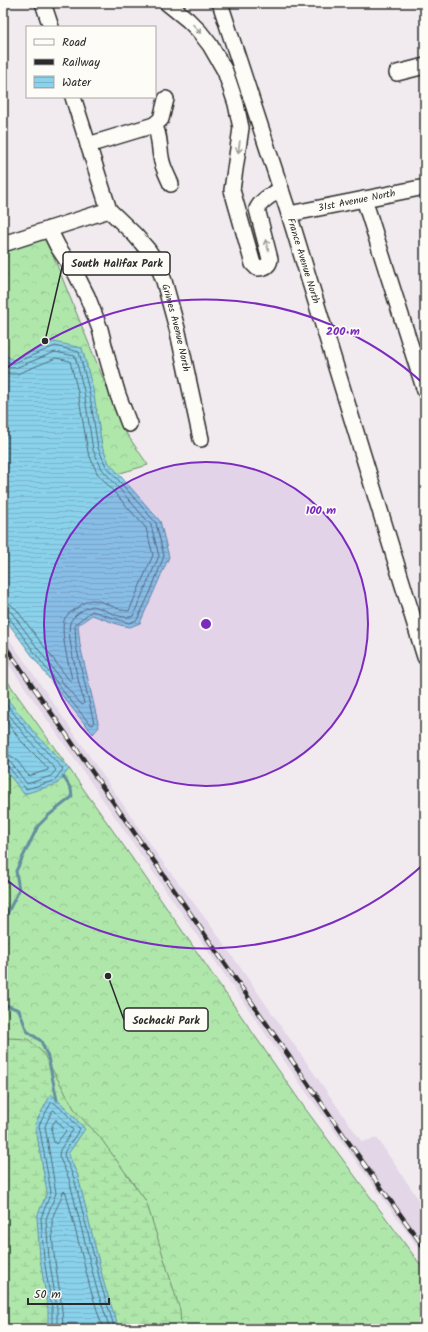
<svg xmlns="http://www.w3.org/2000/svg" width="428" height="1332" viewBox="0 0 428 1332" font-family="Kalam,sans-serif">
<style>
.built{fill:#e2d6e7}
.forest{fill:url(#forest-crowns);stroke:#6d896b}
.wetland{fill:url(#wetland-marsh);stroke:#6d896b}
.water{fill:url(#water-rules);stroke:#648f9f}
.lines{fill:none;stroke-linecap:round;stroke-linejoin:round}
.shore{stroke:#516e78;stroke-width:1}
.stream{stroke:#648f9f;stroke-width:3}
.minor-casing{stroke:#2b2b2b;stroke-width:18}
.minor{stroke:#fdfcf7;stroke-width:15}
.rail-casing{stroke:#2b2b2b;stroke-width:4.5}
.rail{stroke:#fdfcf7;stroke-width:3;stroke-dasharray:9;stroke-linecap:butt}
.oneway{stroke:#9e9e9b}
.ring{fill:none;stroke:#7b2cbf;stroke-width:2}
.labels{text-anchor:middle;dominant-baseline:central;stroke-width:3.5;stroke-linejoin:round;paint-order:stroke}
.street-label{font-size:10px;fill:#2b2b2b;stroke:#fdfcf7}
.centre{fill:#7b2cbf;stroke:#fdfcf7;stroke-width:2}
.ring-label{font-size:12px;text-anchor:middle;font-weight:bold;fill:#7b2cbf;stroke:#fdfcf7;stroke-width:3.5;stroke-linejoin:round;paint-order:stroke}
.leader{fill:none;stroke:#2b2b2b;stroke-width:1.5}
.callout-dot{fill:#2b2b2b;stroke:#fdfcf7;stroke-width:1.5}
.callout{fill:#fdfcf7;stroke:#2b2b2b;stroke-width:1.5}
.callout-label{font-size:11px;text-anchor:middle;font-weight:bold;fill:#2b2b2b}
</style>
<defs>
<pattern id="forest-crowns" width="20" height="18" patternUnits="userSpaceOnUse"><rect width="20" height="18" fill="#afe7ab"/><path d="M2 6a3 3 0 1 1 6 0M12 15a3 3 0 1 1 6 0" fill="none" stroke="#97c693"/></pattern>
<pattern id="wetland-marsh" width="20" height="14" patternUnits="userSpaceOnUse"><rect width="20" height="14" fill="#afe7ab"/><path d="M1 5h8M5 5V1M11 12h8M15 12V8" fill="none" stroke="#97c693"/></pattern>
<pattern id="water-rules" width="6" height="5" patternUnits="userSpaceOnUse"><rect width="6" height="5" fill="#8ad2ec"/><path d="M0 2.5h6" fill="none" stroke="#77b4cb"/></pattern>
</defs>
<rect width="100%" height="100%" fill="#f1ebf0"/>
<filter id="ink" filterUnits="userSpaceOnUse"><feTurbulence type="fractalNoise" baseFrequency=".025" numOctaves="2"/><feDisplacementMap in="SourceGraphic" scale="8" xChannelSelector="R" yChannelSelector="G"/><feConvolveMatrix kernelMatrix="1 2 1 2 8 2 1 2 1" color-interpolation-filters="sRGB"/></filter>
<g filter="url(#ink)">
<!-- built -->
<path class="built" d="M3,630L159,857L214,930L362,1142L377,1138L425,1209V1257L299,1082L3,656Z"/>
<!-- forest -->
<g class="forest">
<path d="M46,238L124,430L148,465L3,507V252Z"/>
<path d="M3,675L123,845L304,1107L425,1271V1329H333L332,1327L325,1329H3Z"/>
</g>
<!-- wetland -->
<path class="wetland" d="M8,1038L28,1039L43,1053L76,1112L99,1136L146,1201L180,1310L181,1329H3V1042Z"/>
<!-- water -->
<g class="water">
<path d="M54,342L82,348L93,389L102,446L109,463L160,521L169,557L140,623L130,627L120,625L92,615L78,625L80,645L99,727L93,734L59,692L3,616V353L13,360Z"/>
<path d="M3,694L34,732L69,769L57,784L24,794L3,767Z"/>
<path d="M51,1094L65,1107L85,1129L68,1154L78,1176L105,1287L119,1329H48V1309L40,1259L37,1217L47,1192L35,1124Z"/>
</g>
<g class="lines">
<!-- shore -->
<g class="shore">
<path d="M3,358L10,363H14L55,346L79,352L89,390L98,448L106,466L156,523L164,556L150,593L137,620L129,623L92,611L75,624L76,646L94,723L93,725L90,724L62,690L8,616L3,614"/>
<path d="M3,364L9,368H15L55,352L75,356L84,391L93,450L102,469L151,525L159,556L133,616C120,621 105,608 92,606C85,608 72,616 70,623C66,636 80,687 84,703L83,705L81,704L66,687L12,613L8,610L3,609"/>
<path d="M3,371L10,374H17L56,358L70,361L78,392L88,452L97,473L146,528L153,555L129,611C117,611 106,601 93,600C87,600 82,604 77,608C73,611 68,613 65,618C59,630 69,665 72,679L71,681L69,680L16,609L10,604L3,603"/>
<path d="M3,700L31,735L63,769L54,781L26,789L8,766L3,765"/>
<path d="M3,707L27,738L56,770L51,776L27,784L11,763L8,761L3,760"/>
<path d="M3,717L22,742L48,768V770L29,776C21,768 17,754 3,754"/>
<path d="M56,1120L66,1131L56,1144L54,1142C52,1134 49,1126 56,1120Z"/>
<path d="M52,1329V1308L44,1259L41,1218L51,1192L39,1125L51,1103L53,1102L63,1110L80,1129L65,1151L64,1155L74,1178L102,1288L115,1329"/>
<path d="M57,1329V1308L49,1258L46,1219L56,1193L45,1126L52,1111L54,1110L73,1130L60,1150L59,1156L69,1179L97,1290L110,1329"/>
<path d="M63,1329C63,1293 51,1258 52,1221C53,1212 61,1202 63,1192L64,1191L66,1193L91,1291L103,1329"/>
</g>
<!-- stream -->
<g class="stream">
<path d="M3,920L7,914L19,890L16,871L38,826L49,815L72,797L71,789L63,776"/>
<path d="M3,1004L19,1010L27,1031L41,1041L48,1057L57,1100"/>
</g>
<defs>
<g id="minor">
<path d="M43,3L51,27"/>
<path d="M167,3L188,20L199,31L210,45L225,71L236,104L241,128L232,190L253,264L257,268C264,268 269,266 270,259L257,209C262,199 272,195 281,189"/>
<path id="s1" d="M220,3L289,214L425,657"/>
<path d="M397,73L425,66"/>
<path id="s2" d="M73,97L109,210L135,235L148,250L158,265L164,281L178,332L201,439"/>
<path d="M154,125L161,119L166,99"/>
<path d="M88,145L154,125C160,134 159,147 161,157C162,166 167,175 171,184"/>
<path d="M364,199L425,391"/>
<path id="s3" d="M289,214L425,187"/>
<path d="M49,229L58,247L76,274L87,296L100,329L108,361L118,395L129,424"/>
<path d="M3,244L109,210"/>
</g>
</defs>
<!-- minor casing -->
<use href="#minor" class="minor-casing"/>
<!-- minor -->
<use href="#minor" class="minor"/>
<defs>
<path id="rail" d="M3,643L347,1140L425,1249"/>
</defs>
<!-- rail casing -->
<use href="#rail" class="rail-casing"/>
<!-- rail -->
<use href="#rail" class="rail"/>
</g>
<!-- one-way arrows -->
<defs><path id="oneway-shaft" d="M-6 0H5M1.5-3L5.5 0L1.5 3" fill="none" stroke-width="1.6" stroke-linecap="round" stroke-linejoin="round"/></defs>
<g class="oneway">
<use href="#oneway-shaft" transform="translate(197 29) rotate(48)"/>
<use href="#oneway-shaft" transform="translate(239 147) rotate(98)"/>
<use href="#oneway-shaft" transform="translate(267 245) rotate(-105)"/>
</g>
</g>
<!-- distance rings -->
<circle cx="206" cy="624" r="162" fill="#7b2cbf" fill-opacity=".12"/>
<g class="ring">
<circle cx="206" cy="624" r="162"/>
<path d="M425 863A324 324 0 0 1 4 878M4 370A324 324 0 0 1 425 385"/>
</g>
<g class="labels">
<!-- street labels -->
<g class="street-label">
<text stroke="none"><textPath href="#s3" startOffset="69">31st Avenue North</textPath></text>
<text stroke="none"><textPath href="#s1" startOffset="271">France Avenue North</textPath></text>
<text stroke="none"><textPath href="#s2" startOffset="258">Grimes Avenue North</textPath></text>
</g>
</g>
<circle cx="206" cy="624" r="6" class="centre"/>
<g class="ring-label">
<text x="343" y="335">200 m</text>
<text x="321" y="514">100 m</text>
</g>
<!-- callouts -->
<path class="leader" d="M45 341L63 263M108 976L124 1020"/>
<g class="callout-dot">
<circle cx="45" cy="341" r="4"/>
<circle cx="108" cy="976" r="4"/>
</g>
<g class="callout">
<rect x="63" y="252" width="107" height="23" rx="4"/>
<rect x="124" y="1008" width="84" height="23" rx="4"/>
</g>
<g class="callout-label">
<text x="117" y="267">South Halifax Park</text>
<text x="166" y="1024">Sochacki Park</text>
</g>
<!-- margin -->
<rect width="428" height="1332" fill="none" stroke="#fdfcf7" stroke-width="16"/>
<rect x="8" y="8" width="412" height="1316" fill="none" stroke="#2b2b2b" stroke-width="1.5" filter="url(#ink)"/>
<!-- legend -->
<rect x="26" y="26" width="130" height="72" fill="#fdfcf7" stroke="#a9a8a5"/>
<rect x="34" y="39" width="20" height="6" fill="#fdfcf7" stroke="#a9a8a5"/>
<text x="62" y="46" font-size="12" fill="#2b2b2b">Road</text>
<rect x="34" y="59" width="20" height="6" fill="#2b2b2b" stroke="#a9a8a5"/>
<text x="62" y="66" font-size="12" fill="#2b2b2b">Railway</text>
<rect x="34" y="76" width="20" height="12" fill="url(#water-rules)" stroke="#a9a8a5"/>
<text x="62" y="86" font-size="12" fill="#2b2b2b">Water</text>
<!-- scale -->
<path d="M28 1298v6h81v-6" fill="none" stroke="#2b2b2b" stroke-width="2"/>
<text x="34" y="1298" font-size="12" fill="#2b2b2b" stroke="#fdfcf7" stroke-width="3" paint-order="stroke">50 m</text>
</svg>
